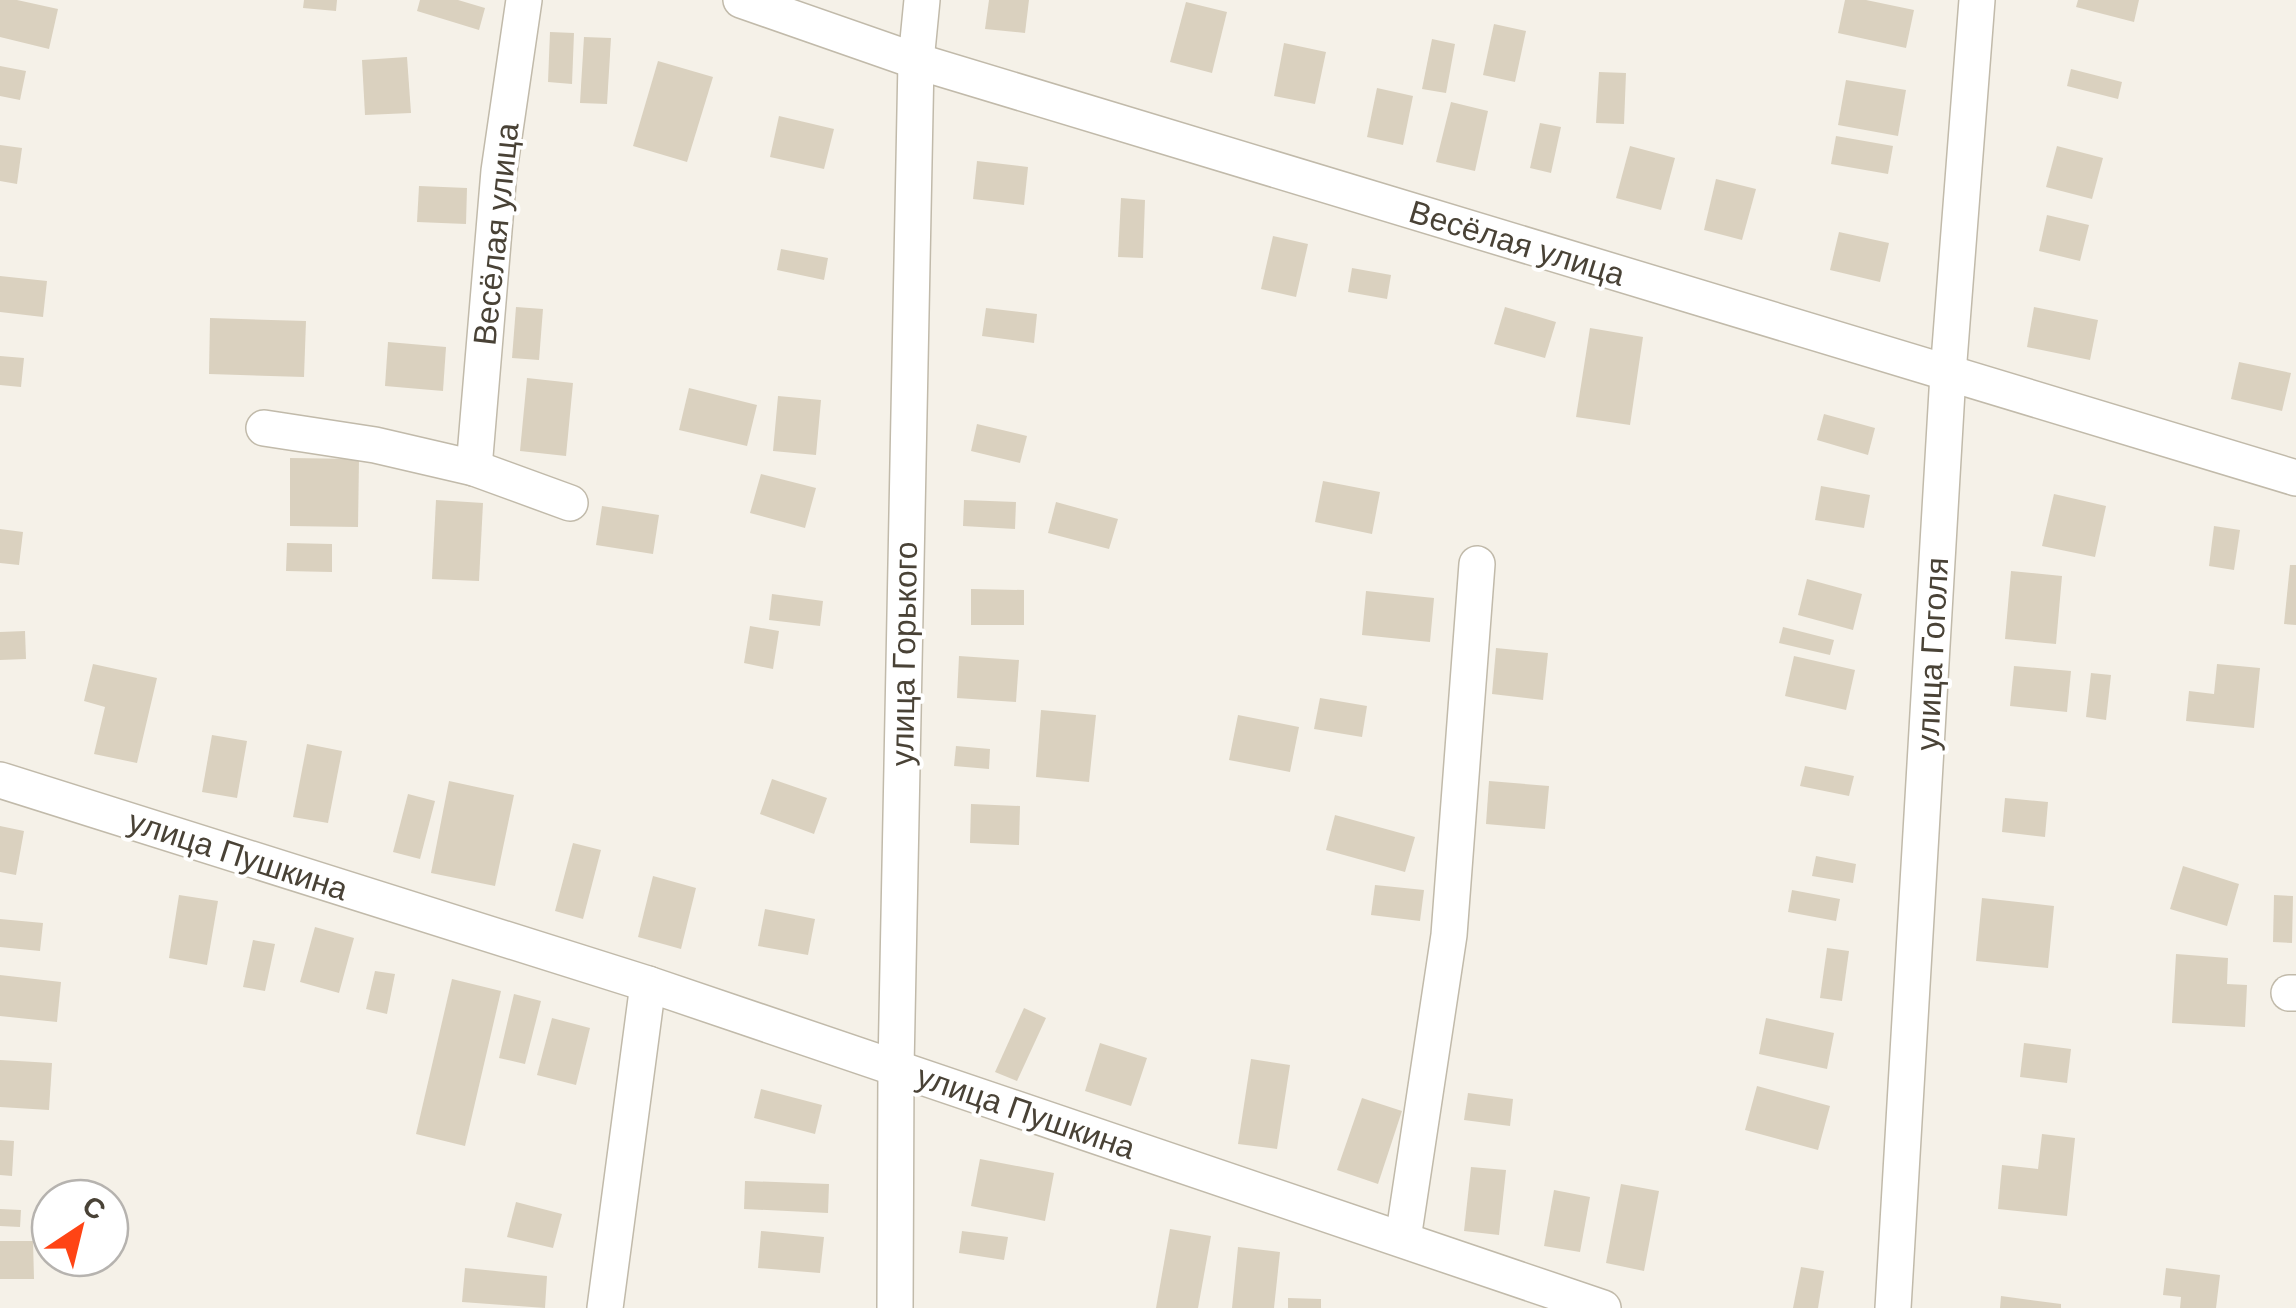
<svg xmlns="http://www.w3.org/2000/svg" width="2296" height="1308" viewBox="0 0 2296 1308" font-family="'DM Sans',sans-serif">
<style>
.building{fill:#dad1bf}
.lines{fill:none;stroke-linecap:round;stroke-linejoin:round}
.minor-casing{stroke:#c1baaa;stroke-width:38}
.minor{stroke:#fff;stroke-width:35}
.labels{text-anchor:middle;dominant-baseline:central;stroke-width:8;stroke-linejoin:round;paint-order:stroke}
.street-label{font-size:32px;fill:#494236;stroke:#fff}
</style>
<rect width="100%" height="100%" fill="#f5f1e8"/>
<!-- building -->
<g class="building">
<path d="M0,0H17L58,9L49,49L0,37Z"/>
<path d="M304,0H337L336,11L303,8Z"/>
<path d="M420,0H458L485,8L479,30L417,11Z"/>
<path d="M989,0H1029L1025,33L985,29Z"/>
<path d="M1845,0H1866L1914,10L1906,48L1838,33Z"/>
<path d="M2078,0H2139L2134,22L2076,7Z"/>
<path d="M1186,2L1227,12L1212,73L1170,62Z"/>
<path d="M1494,24L1526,31L1515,82L1483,75Z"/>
<path d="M550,32L574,33L572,84L548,82Z"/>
<path d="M584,37L611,38L607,104L580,103Z"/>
<path d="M1432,39L1455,44L1446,93L1422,89Z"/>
<path d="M1284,43L1326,52L1315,104L1274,96Z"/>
<path d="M407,57L411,113L365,115L362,60Z"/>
<path d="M658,61L713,77L687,162L633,146Z"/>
<path d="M0,66L26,71L20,100L0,96Z"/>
<path d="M2071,69L2122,82L2118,99L2067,86Z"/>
<path d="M1599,72L1626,73L1624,124L1596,123Z"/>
<path d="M1846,80L1906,90L1898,136L1838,125Z"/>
<path d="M1377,88L1413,96L1403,145L1367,137Z"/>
<path d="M1451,102L1488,111L1475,171L1436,162Z"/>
<path d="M779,116L834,129L824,169L770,157Z"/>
<path d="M1540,123L1561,127L1551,173L1530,168Z"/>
<path d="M1836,136L1893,146L1888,174L1831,164Z"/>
<path d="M0,145L22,148L17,184L0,181Z"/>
<path d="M1630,146L1675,158L1661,210L1616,198Z"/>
<path d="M2057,146L2103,158L2092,199L2046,187Z"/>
<path d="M977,161L1028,167L1024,205L973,199Z"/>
<path d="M1716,179L1756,189L1742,240L1704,230Z"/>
<path d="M419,186L467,188L466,224L417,222Z"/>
<path d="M1121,198L1145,200L1143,258L1118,257Z"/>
<path d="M2047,215L2089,225L2080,261L2039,251Z"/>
<path d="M1839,232L1889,243L1880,282L1830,270Z"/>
<path d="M1273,236L1308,244L1296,297L1261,289Z"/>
<path d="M781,249L828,258L824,280L777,270Z"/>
<path d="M1352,268L1391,275L1387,299L1348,292Z"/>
<path d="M0,276L47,281L43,317L0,312Z"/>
<path d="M516,307L543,309L539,360L512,358Z"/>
<path d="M1505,307L1556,322L1545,358L1494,344Z"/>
<path d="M2034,307L2098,320L2090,360L2027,347Z"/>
<path d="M986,308L1037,314L1034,343L982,336Z"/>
<path d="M210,318L306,321L304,377L209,374Z"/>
<path d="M1590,328L1643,337L1630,425L1576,417Z"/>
<path d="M388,342L446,347L443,391L385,386Z"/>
<path d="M0,356L24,358L21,387L0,385Z"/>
<path d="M2239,362L2291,373L2282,411L2231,399Z"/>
<path d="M527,378L573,383L566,456L520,451Z"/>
<path d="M689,388L757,405L747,446L679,430Z"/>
<path d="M778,396L821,400L816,455L773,451Z"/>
<path d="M1824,414L1875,428L1868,455L1817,440Z"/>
<path d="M977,424L1027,436L1020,463L971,451Z"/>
<path d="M290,458L359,459L358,527L290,526Z"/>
<path d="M761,474L816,488L805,528L750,513Z"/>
<path d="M1323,481L1380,492L1372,534L1315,522Z"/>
<path d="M1821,486L1870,495L1864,528L1815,520Z"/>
<path d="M2054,494L2106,506L2095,557L2042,546Z"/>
<path d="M436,500L483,503L479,581L432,579Z"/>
<path d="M964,500L1016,502L1015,529L963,526Z"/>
<path d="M1056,502L1118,519L1109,549L1048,533Z"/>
<path d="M602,506L659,515L653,554L596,545Z"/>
<path d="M2214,526L2240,530L2234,570L2209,566Z"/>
<path d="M0,529L23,532L19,565L0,563Z"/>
<path d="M287,543L332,544V572L286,571Z"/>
<path d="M2290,565H2296V625L2284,624Z"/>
<path d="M2011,571L2062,576L2056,644L2005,639Z"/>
<path d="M1807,579L1862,594L1853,630L1798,615Z"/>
<path d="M971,589L1024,590V625H971Z"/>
<path d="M1366,591L1434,598L1430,642L1362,635Z"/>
<path d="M772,594L823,601L820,626L769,620Z"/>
<path d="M750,626L779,631L773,669L744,663Z"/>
<path d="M1783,627L1834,640L1830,655L1779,643Z"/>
<path d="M25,631L26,659L0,660V632Z"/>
<path d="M1496,648L1548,653L1543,700L1492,694Z"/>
<path d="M959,656L1019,660L1016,702L957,698Z"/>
<path d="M1794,656L1855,670L1846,710L1785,696Z"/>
<path d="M93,664L157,678L137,763L94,754L105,707L84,701Z"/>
<path d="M2217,664L2260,668L2254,728L2186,721L2189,691L2214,694Z"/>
<path d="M2014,666L2071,671L2067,712L2010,706Z"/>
<path d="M2091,673L2111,675L2106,720L2086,717Z"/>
<path d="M1320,698L1367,706L1362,737L1314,729Z"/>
<path d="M1041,710L1096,715L1089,782L1036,777Z"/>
<path d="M1238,715L1299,727L1290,772L1229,760Z"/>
<path d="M212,735L247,741L237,798L202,792Z"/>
<path d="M307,744L342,751L328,823L293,817Z"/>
<path d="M956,746L990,749L989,769L954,766Z"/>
<path d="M1805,766L1854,776L1849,796L1800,786Z"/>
<path d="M772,779L827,798L814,834L760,814Z"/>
<path d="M449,781L514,795L495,886L431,873Z"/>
<path d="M1489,781L1549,786L1545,829L1486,824Z"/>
<path d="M408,794L435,801L420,859L393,852Z"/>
<path d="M2005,798L2048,802L2045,837L2002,832Z"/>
<path d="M971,804L1020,806L1019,845L970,843Z"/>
<path d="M1335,815L1415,837L1405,872L1326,850Z"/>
<path d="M0,826L24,831L16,875L0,872Z"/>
<path d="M573,843L601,850L583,919L555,911Z"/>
<path d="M1816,856L1856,864L1853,883L1812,876Z"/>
<path d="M2183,866L2239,884L2227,926L2170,909Z"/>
<path d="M653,876L696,888L681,949L638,937Z"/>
<path d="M1375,885L1424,890L1420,921L1371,915Z"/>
<path d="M1792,890L1840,899L1836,921L1788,912Z"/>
<path d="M179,895L218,901L207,965L169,958Z"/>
<path d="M2274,895L2293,896L2292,943L2273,942Z"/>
<path d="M1982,898L2054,906L2048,968L1976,961Z"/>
<path d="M765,909L815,919L808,955L758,946Z"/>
<path d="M0,919L43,923L40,951L0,947Z"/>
<path d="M315,927L354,938L339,993L300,982Z"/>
<path d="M253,940L275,944L265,991L243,987Z"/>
<path d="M1827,948L1849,951L1842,1001L1820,998Z"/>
<path d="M2176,954L2228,958L2227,984L2247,985L2245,1027L2172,1023Z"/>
<path d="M375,971L395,974L387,1014L366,1009Z"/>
<path d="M0,975L61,982L57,1022L0,1016Z"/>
<path d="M452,979L501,991L465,1146L416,1134Z"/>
<path d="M514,994L541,1001L525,1064L499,1058Z"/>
<path d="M1024,1008L1046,1018L1017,1081L995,1072Z"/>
<path d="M552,1018L590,1028L576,1085L537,1075Z"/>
<path d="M1766,1018L1834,1033L1827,1069L1759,1054Z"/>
<path d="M1100,1043L1147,1058L1131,1106L1085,1091Z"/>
<path d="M2024,1043L2071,1049L2067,1083L2020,1077Z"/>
<path d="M1251,1059L1290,1065L1277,1149L1238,1144Z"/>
<path d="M0,1060L52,1063L49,1110L0,1107Z"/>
<path d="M1757,1086L1830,1106L1818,1150L1745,1130Z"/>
<path d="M761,1089L822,1105L815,1134L754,1118Z"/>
<path d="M1468,1093L1513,1099L1510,1126L1464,1120Z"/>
<path d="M1362,1098L1402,1111L1378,1184L1337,1170Z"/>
<path d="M2042,1134L2075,1138L2067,1216L1998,1209L2002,1165L2038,1169Z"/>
<path d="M0,1140L14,1141L12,1176L0,1175Z"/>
<path d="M980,1159L1054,1173L1045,1221L971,1206Z"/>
<path d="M1471,1167L1506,1170L1499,1235L1464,1231Z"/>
<path d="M745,1181L829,1184L828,1213L744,1209Z"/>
<path d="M1621,1184L1659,1191L1644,1271L1606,1263Z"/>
<path d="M1554,1190L1590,1197L1580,1252L1544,1246Z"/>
<path d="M516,1202L562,1214L553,1248L507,1237Z"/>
<path d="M0,1209L21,1210L20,1227L0,1226Z"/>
<path d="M1170,1229L1211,1236L1198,1308H1156Z"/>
<path d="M761,1231L824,1237L820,1273L758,1268Z"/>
<path d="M962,1231L1008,1237L1004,1260L959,1253Z"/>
<path d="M0,1241H33L34,1279H0Z"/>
<path d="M1238,1247L1280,1252L1274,1308H1232Z"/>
<path d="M1801,1267L1824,1271L1818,1308H1793Z"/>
<path d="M465,1268L547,1276L545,1308L462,1302Z"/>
<path d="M2166,1268L2220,1275L2216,1308H2180L2181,1297L2163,1295Z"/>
<path d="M2001,1296L2061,1304V1308H2000Z"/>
<path d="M1288,1298L1321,1299V1308H1288Z"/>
</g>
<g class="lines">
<defs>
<g id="minor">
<path d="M741,0L916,61L2296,478"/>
<path d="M264,428L375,445L474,468L570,503"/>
<path d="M474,468L499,171L524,0"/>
<path d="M0,780L648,984L1603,1308"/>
<path d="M2289,993H2296"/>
<path d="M1403,1239L1449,935L1477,564"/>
<path d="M605,1308L648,984"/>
<path d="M895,1308L896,1068L916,61L922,0"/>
<path d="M1893,1308L1948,374L1977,0"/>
</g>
</defs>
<!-- minor casing -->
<use href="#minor" class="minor-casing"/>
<!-- minor -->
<use href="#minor" class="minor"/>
</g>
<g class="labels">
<!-- street labels -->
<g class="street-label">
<text transform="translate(496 234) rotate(-84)">Весёлая улица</text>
<text transform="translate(1517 243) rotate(17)">Весёлая улица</text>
<text transform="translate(904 654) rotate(-89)">улица Горького</text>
<text transform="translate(1932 654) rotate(-87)">улица Гоголя</text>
<text transform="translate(238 855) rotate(18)">улица Пушкина</text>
<text transform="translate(1026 1112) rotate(19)">улица Пушкина</text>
</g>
</g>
<!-- north arrow -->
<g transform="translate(80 1228) rotate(35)"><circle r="48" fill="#ffffff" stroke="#b6b3af" stroke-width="2.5"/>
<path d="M0-8L18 38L0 25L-18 38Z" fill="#ff4415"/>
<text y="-15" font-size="28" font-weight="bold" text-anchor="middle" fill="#494236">С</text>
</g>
</svg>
